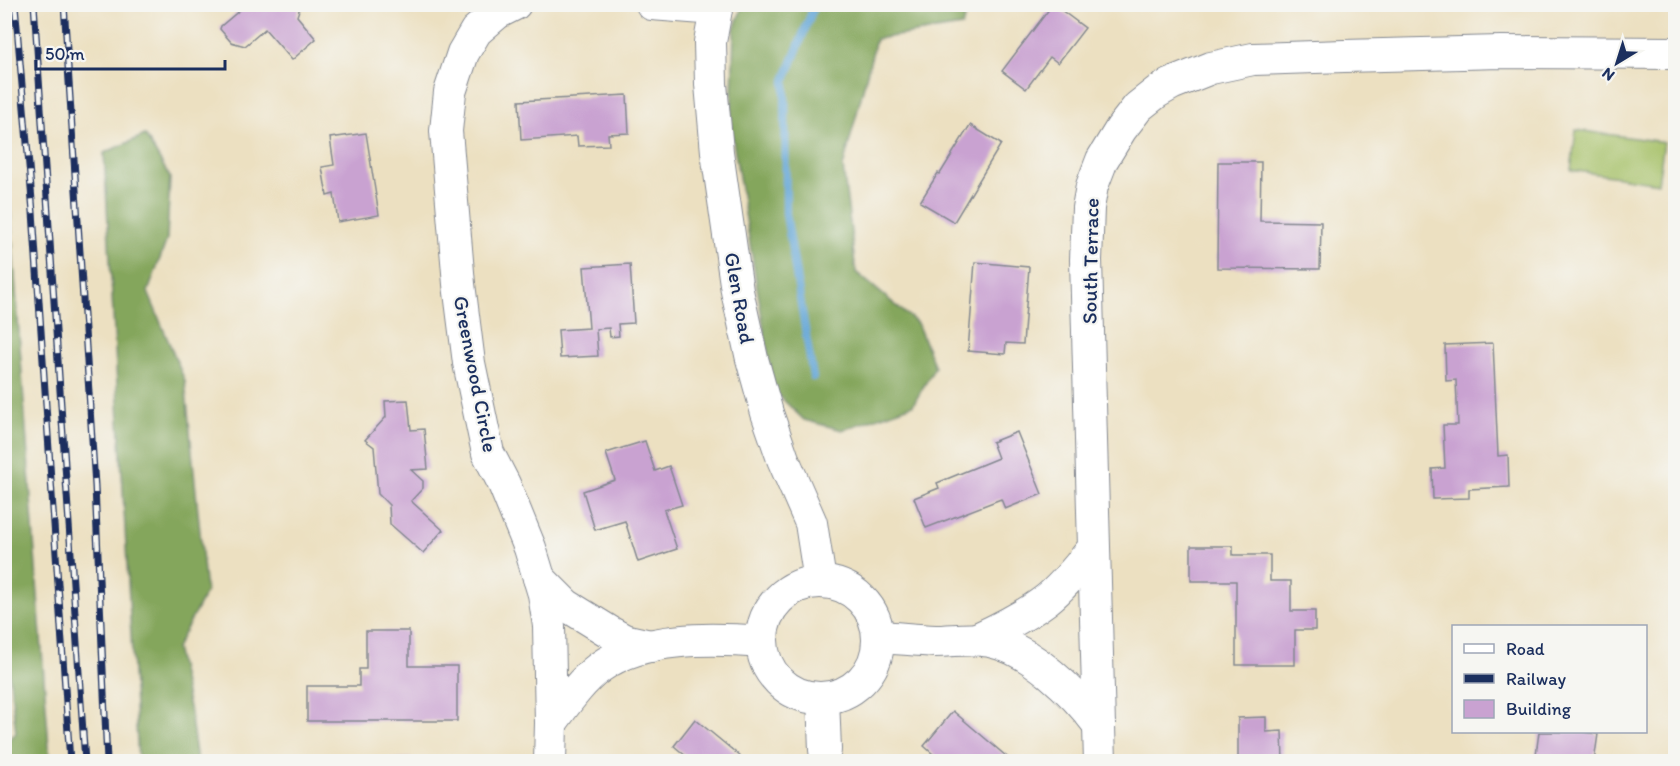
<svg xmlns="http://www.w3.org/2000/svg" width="1680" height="766" viewBox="0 0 1680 766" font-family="Itim,sans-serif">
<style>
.green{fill:#a5c066;stroke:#607862;stroke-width:1.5}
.forest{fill:#84a65b;stroke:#506a5c;stroke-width:1.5}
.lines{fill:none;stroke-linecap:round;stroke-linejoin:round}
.stream{stroke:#61a4d5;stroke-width:8}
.building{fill:#c9a2d1}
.minor-casing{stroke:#848890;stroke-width:34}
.minor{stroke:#fff;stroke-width:32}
.rail-casing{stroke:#1b2f5e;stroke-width:7}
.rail{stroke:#f6f6f2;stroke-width:4.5;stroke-dasharray:14;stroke-linecap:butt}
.labels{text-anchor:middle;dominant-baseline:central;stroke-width:4.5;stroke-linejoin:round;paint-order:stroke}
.street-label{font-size:21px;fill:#1b2f5e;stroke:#f6f6f2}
</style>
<rect width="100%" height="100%" fill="#f6f6f2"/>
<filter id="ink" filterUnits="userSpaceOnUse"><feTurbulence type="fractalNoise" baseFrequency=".0167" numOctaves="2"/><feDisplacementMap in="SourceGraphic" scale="12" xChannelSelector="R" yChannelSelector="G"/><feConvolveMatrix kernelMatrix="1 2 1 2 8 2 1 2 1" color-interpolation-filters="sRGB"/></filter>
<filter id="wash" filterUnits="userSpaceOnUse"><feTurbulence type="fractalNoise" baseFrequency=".008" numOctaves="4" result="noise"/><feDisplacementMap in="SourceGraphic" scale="24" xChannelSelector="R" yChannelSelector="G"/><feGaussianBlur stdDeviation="1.35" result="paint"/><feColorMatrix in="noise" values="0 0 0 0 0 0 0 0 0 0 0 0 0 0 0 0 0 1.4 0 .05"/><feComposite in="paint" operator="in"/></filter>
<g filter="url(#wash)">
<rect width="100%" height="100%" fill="#ece0c1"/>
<!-- green -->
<path class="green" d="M1576,130L1664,142L1658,183L1571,170Z"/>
<!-- forest -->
<g class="forest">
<path d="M743,5H970L962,26L876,39L843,167L856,272L917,323L935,367L913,405L842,430L804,420L774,391L731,128L734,29Z"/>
<path d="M145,135L170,177L167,239L148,292L185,381L206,592L176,648L190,712L197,761H138L104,153Z"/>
<path d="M4,138H5L50,761H5V742L16,733L4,631Z"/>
</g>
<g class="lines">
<!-- stream -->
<path class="stream" d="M813,377L786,214L785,80L815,4"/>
</g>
<g id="blocks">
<!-- building -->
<g class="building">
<path d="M247,4H301L297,16L316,39L292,60L265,29L245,46L231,42L220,29L221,26Z"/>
<path d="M1053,4L1085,28L1058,63L1050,57L1026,89L1002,71Z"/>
<path d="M627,95L629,133L608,134L609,145L578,146L577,136L521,140L519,101Z"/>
<path d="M970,125L1001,144L954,222L920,202L938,173L940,174Z"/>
<path d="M366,133L379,215L338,222L334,194L327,196L322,167L334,165L330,138Z"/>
<path d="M1218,162H1261L1260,221L1321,222L1320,269L1217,268Z"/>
<path d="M975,262L1029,267L1023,344L1006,343L1005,354L968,351Z"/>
<path d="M630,264L634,323L618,324L619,336L610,337L609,328L596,329L598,356L560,358L558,330L589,328L584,267Z"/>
<path d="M1493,343L1498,456L1508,455L1509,487L1469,489V498L1433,499L1432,469L1445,468L1443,425H1458L1456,380L1446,381L1445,345Z"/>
<path d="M408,400L411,430L424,429L428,469L411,470L423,481V488L411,501L443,530L423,553L390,524L389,505L378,494L374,447L365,440L386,417L385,401Z"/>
<path d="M1017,432L1042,494L1005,509L1001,499L926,528L914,498L939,488L937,483L998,458L992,442Z"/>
<path d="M645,441L655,471L669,466L682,505L664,510L677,549L638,562L625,521L595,530L583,491L615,480L606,453Z"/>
<path d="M1191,546H1233V555H1270V581H1291V611H1315V630H1295V665H1236V581H1191Z"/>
<path d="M366,631H409V666H457V721H307V686H359V669H366Z"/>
<path d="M953,711L1013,762H942L924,746Z"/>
<path d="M1266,717V732L1282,731L1283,762H1238V718Z"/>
<path d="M695,719L747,762H693L674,746Z"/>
<path d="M1539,732H1582L1598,734L1594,762H1535Z"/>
<path d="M412,758L413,762H376V760Z"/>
</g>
</g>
</g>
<g filter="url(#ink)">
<use href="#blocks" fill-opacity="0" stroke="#848890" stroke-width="1.5"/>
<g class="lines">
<defs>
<g id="minor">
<path d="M515,4L497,13L476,31L463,53L450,92L446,131L459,284L469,363L485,439L488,453L504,484L530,548L544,594L549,626L551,723L550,762"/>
<path d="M652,4L716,9"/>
<path d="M717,4L710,42L711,84L717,152L737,291L752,359L767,413L783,459L811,523L820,581"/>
<path d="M539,578L566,605L613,634L624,640L651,646"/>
<circle cx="820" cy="640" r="58"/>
<path d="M879,637C897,638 916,640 935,641C953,641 972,637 990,641C1031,649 1075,693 1099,725"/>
<path d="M977,639C1001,628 1025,616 1046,600C1064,586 1078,567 1093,549"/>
<path d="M823,698L825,750"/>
<path d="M551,723C566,703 580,682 600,667C643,636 711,638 762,642"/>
<path d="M1100,762L1086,260L1088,208L1092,186L1102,160L1121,129L1138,107L1157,92L1171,84L1211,68L1253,59L1344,56L1501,52L1676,53"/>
</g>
</defs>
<!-- minor casing -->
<use href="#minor" class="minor-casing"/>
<!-- minor -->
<use href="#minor" class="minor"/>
<defs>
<g id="rail">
<path d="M15,4L33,212L70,762"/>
<path d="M34,4L85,762"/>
<path d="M64,4L95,486L107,762"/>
</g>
</defs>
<!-- rail casing -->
<use href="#rail" class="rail-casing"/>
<!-- rail -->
<use href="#rail" class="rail"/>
</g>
</g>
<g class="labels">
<!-- street labels -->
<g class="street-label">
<text transform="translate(1090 261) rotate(-89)">South Terrace</text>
<text transform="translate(740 298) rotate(80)">Glen Road</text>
<text transform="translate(476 374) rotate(79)">Greenwood Circle</text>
</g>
</g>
<!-- margin -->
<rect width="1680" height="766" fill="none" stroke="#f6f6f2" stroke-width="24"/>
<!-- legend -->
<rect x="1452" y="625" width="195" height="108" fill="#f6f6f2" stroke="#9ea6b7" stroke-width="1.5"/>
<rect x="1464" y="644" width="30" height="9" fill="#ffffff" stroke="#9ea6b7" stroke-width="1.5"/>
<text x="1506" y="655" font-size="18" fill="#1b2f5e">Road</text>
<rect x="1464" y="674" width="30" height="9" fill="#1b2f5e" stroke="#9ea6b7" stroke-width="1.5"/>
<text x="1506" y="685" font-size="18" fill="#1b2f5e">Railway</text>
<rect x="1464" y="700" width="30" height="18" fill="#c9a2d1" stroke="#9ea6b7" stroke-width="1.5"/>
<text x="1506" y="715" font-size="18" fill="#1b2f5e">Building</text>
<!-- north arrow -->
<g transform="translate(1617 63) rotate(218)" stroke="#f6f6f2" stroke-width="4.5" paint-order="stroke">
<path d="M0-4.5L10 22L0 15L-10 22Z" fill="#1b2f5e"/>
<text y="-9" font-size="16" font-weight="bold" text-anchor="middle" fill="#1b2f5e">N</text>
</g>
<!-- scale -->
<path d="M36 60v9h189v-9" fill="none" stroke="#1b2f5e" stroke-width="3"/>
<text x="45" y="60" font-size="18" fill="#1b2f5e" stroke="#f6f6f2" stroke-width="4.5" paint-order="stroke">50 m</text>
</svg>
